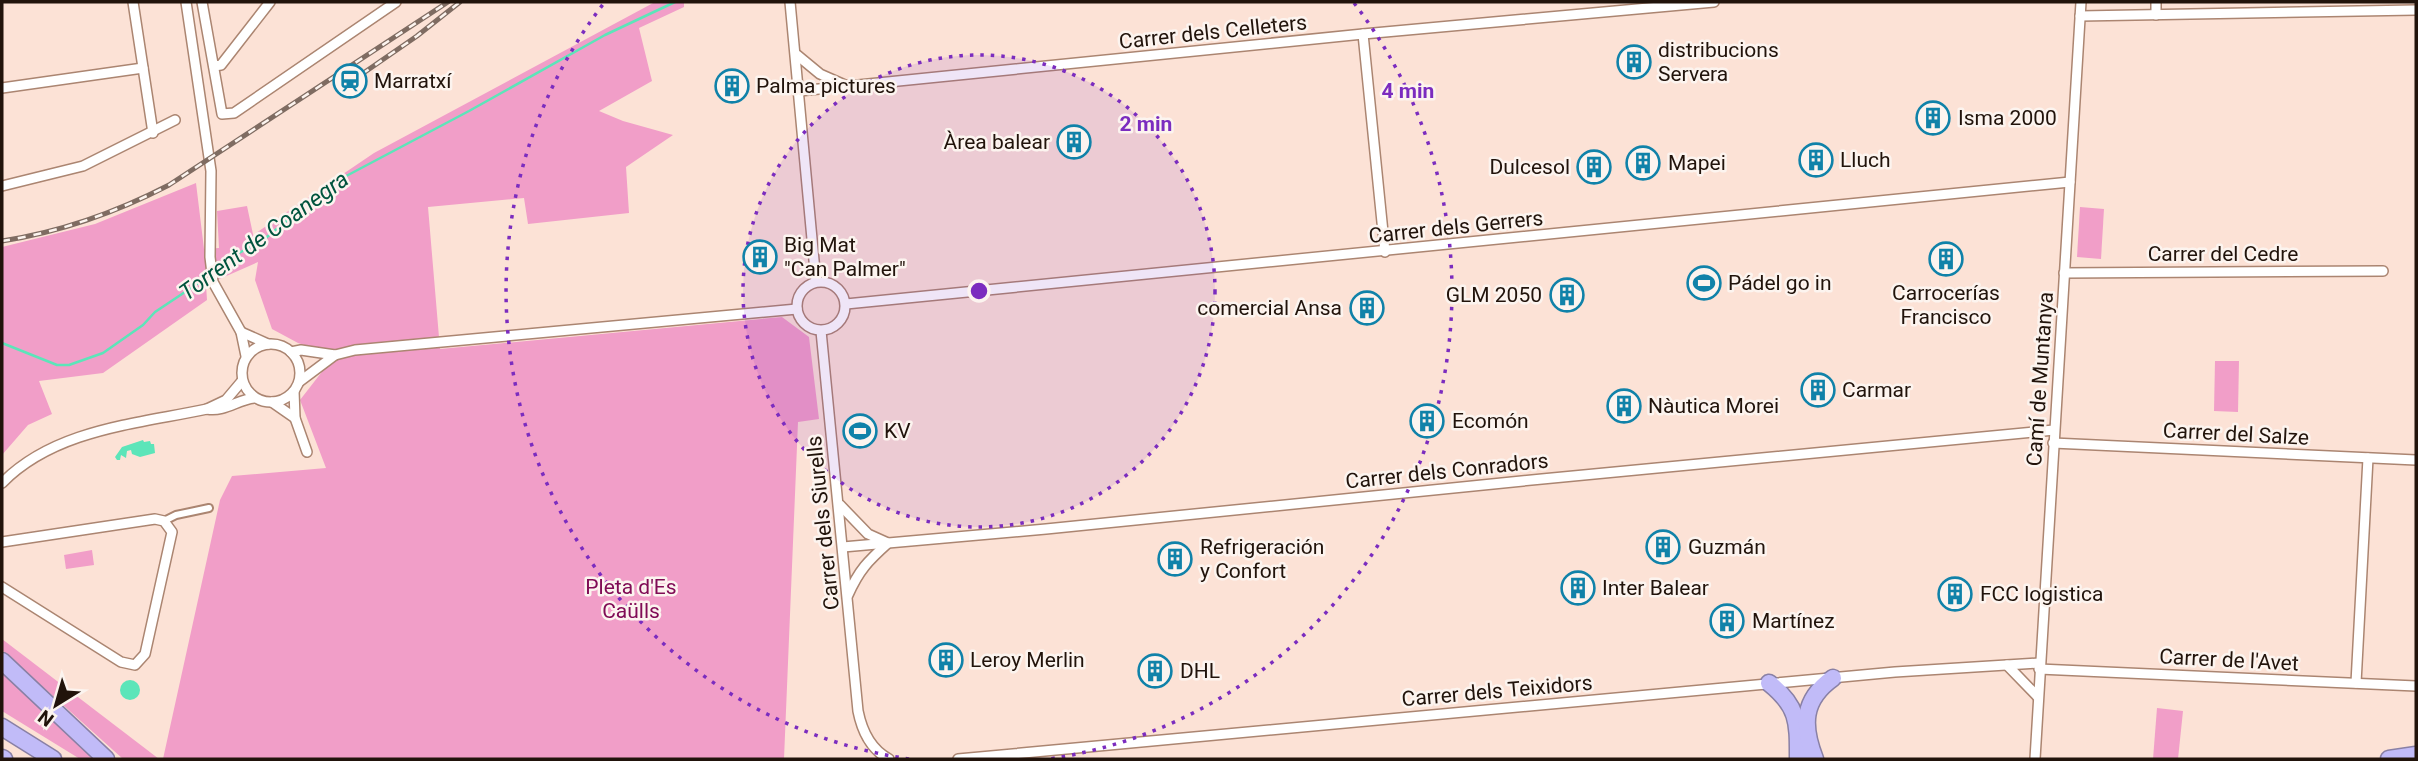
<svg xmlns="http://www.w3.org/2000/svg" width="2418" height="761" viewBox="0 0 2418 761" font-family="Roboto,sans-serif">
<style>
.green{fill:#f19ec8}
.water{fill:#5ce5b9}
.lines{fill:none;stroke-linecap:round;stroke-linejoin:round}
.stream{stroke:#5ce5b9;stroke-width:2.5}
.pedestrian-casing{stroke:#ab8571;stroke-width:10}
.minor-casing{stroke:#ab8571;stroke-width:12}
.motorway-casing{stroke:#8980a5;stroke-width:19}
.pedestrian{stroke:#fff;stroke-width:6}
.minor{stroke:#fff;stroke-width:9}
.motorway{stroke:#c1bbf8;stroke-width:16}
.rail-casing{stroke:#7f6c62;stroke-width:5}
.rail{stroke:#fcf4ef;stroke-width:2.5;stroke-dasharray:8;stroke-linecap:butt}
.ring{fill:none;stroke:#7b2cbf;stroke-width:3.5;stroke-dasharray:3.5 7}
.labels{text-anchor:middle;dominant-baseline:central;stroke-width:5;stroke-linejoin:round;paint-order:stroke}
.street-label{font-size:21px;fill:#21130b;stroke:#fcf4ef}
.poi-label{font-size:21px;fill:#21130b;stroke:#fcf4ef;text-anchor:start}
.park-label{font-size:21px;fill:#800c56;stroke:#fcf4ef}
.water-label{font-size:23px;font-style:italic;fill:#00543e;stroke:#fcf4ef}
.centre{fill:#7b2cbf;stroke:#fcf4ef;stroke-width:3.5}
.ring-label{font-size:21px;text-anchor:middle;font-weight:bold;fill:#7b2cbf;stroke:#fcf4ef;stroke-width:5;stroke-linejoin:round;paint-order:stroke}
</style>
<rect width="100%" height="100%" fill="#fce2d6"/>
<!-- green -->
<g class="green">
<path d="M655,2H684V7L639,28L652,81L599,111L623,121L673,135L626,167L629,213L528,224L524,198L428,207L440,349L782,317L809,337L819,419L798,422L784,759H163L220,500L232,476L326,468L300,400L335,355L298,343L272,329L255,280L258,262L206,285L207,300L103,373L39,381L52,414L28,425L2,455V247L95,224L196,183L204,249L219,248L217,211L247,206L257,253L256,233L374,153Z"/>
<path d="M2080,207L2104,209L2101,259L2077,257Z"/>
<path d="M2215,361H2239L2238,412L2214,411Z"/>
<path d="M92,550L94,565L66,569L64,555Z"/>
<path d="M2,639L159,759H123L2,650Z"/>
<path d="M2,670L74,737L92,759H80L2,711Z"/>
<path d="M2157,708L2183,711L2178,759H2153Z"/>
</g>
<!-- water -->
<g class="water">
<path d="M143,440L144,442L150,441L151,444H154L155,453L140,457L132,454L131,450L127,451L126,458L121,455L120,460H117L115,457L122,447Z"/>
<circle cx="130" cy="690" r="10"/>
</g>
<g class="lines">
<!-- stream -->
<g class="stream">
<path d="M215,272L237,254L262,241L333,183L469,111L605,35L675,2"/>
<path d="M2,343L57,365H69L103,353L143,325L155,312L209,276"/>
</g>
<defs>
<path id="pedestrian" d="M164,521L176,515L209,508"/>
<g id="minor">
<path d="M133,2L153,133"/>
<path d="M186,2L211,171L210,257L213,282L241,332L246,356"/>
<path d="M202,2L222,114L234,113L396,2"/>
<path d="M790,2L816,282"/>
<path d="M2156,2V15"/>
<path d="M2080,16L2416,10"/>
<path d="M1363,34L1385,252"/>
<path d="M797,55L820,74L845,85"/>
<path d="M214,66L221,65L270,2"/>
<path d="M2,88L143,68"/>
<path d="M799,91L1363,34L1714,2"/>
<path d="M2,186L83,166L175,120"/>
<path d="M2064,273L2383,271"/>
<circle cx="821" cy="306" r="24"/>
<path d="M846,304L2070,182"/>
<path d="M821,331L858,711C862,731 870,749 889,759"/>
<path d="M241,332L268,344"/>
<circle cx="271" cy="373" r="29"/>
<path d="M291,352L301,350L335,355L355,350L797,309"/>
<path d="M299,382L335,355"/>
<path d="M294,391L295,418L307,452"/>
<path d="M272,402L295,418"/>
<path d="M207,409L226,400L242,381"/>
<path d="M2053,443L2416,460"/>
<path d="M2,483C55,429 137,424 207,409C225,412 237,400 254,398"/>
<path d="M840,505L868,534L888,543C868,561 859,570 848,595"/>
<path d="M2,542L155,519L164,521L172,532L145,654L135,665L121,662L2,587"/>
<path d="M843,547L1046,529L1542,479L2054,430"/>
<path d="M2007,665L2038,697"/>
<path d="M2039,669L2416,686"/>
<path d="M2356,683L2368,458"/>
<path d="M958,759L1895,672L2039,663"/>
<path d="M2035,759L2081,2"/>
</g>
<g id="motorway">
<path d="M2,661L106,759"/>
<path d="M1769,683C1799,707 1798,723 1798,759"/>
<path d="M2,727L53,759"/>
<path d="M2,758L4,759"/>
<path d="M1815,759C1802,726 1802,700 1833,678"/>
<path d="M2389,759L2416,755"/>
</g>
</defs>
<!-- pedestrian casing -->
<use href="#pedestrian" class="pedestrian-casing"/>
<!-- minor casing -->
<use href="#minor" class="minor-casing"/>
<!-- motorway casing -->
<use href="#motorway" class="motorway-casing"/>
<!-- pedestrian -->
<use href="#pedestrian" class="pedestrian"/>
<!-- minor -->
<use href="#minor" class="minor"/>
<!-- motorway -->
<use href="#motorway" class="motorway"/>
<defs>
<g id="rail">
<path d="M362,74L417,36L460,2"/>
<path d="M2,241C60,232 117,212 169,185L448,2"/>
</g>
</defs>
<!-- rail casing -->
<use href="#rail" class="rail-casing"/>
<!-- rail -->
<use href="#rail" class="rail"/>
</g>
<!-- distance rings -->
<circle cx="979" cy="291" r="236" fill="#7b2cbf" fill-opacity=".12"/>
<g class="ring">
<circle cx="979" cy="291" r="236"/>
<path d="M909 759A473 473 0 0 1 604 3M1354 3A473 473 0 0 1 1049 759"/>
</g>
<!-- icons -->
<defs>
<symbol id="building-ring" viewBox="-11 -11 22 22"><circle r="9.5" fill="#fcf4ef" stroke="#1082a9" stroke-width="1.5"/><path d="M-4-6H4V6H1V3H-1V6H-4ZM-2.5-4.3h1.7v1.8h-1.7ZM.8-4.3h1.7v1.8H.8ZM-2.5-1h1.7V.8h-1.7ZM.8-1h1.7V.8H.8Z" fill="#1082a9"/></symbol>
<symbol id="station-ring" viewBox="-11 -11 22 22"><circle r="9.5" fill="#fcf4ef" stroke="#1082a9" stroke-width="1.5"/><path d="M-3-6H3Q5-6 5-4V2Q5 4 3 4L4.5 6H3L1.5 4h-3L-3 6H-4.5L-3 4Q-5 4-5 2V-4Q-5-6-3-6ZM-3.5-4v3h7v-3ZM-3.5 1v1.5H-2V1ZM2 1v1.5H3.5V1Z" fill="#1082a9"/></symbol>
<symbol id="stadium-ring" viewBox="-11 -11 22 22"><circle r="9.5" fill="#fcf4ef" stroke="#1082a9" stroke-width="1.5"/><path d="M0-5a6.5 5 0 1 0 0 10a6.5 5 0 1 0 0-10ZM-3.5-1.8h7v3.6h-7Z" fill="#1082a9"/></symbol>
</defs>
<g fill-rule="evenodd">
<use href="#building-ring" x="1615" y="43" width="38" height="38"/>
<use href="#station-ring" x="331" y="62" width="38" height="38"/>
<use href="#building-ring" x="713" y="67" width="38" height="38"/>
<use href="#building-ring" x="1914" y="99" width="38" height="38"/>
<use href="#building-ring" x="1055" y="123" width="38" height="38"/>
<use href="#building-ring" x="1797" y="141" width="38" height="38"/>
<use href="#building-ring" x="1624" y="144" width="38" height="38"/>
<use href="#building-ring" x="1575" y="148" width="38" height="38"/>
<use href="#building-ring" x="741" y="238" width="38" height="38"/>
<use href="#building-ring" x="1927" y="240" width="38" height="38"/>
<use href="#stadium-ring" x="1685" y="264" width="38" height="38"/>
<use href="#building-ring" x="1548" y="276" width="38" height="38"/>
<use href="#building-ring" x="1348" y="289" width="38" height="38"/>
<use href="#building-ring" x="1799" y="371" width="38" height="38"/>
<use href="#building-ring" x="1605" y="387" width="38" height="38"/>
<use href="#building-ring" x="1408" y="402" width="38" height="38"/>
<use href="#stadium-ring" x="841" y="412" width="38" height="38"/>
<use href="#building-ring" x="1644" y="528" width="38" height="38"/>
<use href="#building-ring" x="1156" y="540" width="38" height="38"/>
<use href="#building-ring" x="1559" y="569" width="38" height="38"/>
<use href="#building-ring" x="1936" y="575" width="38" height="38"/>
<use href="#building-ring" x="1708" y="602" width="38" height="38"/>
<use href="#building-ring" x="927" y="641" width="38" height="38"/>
<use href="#building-ring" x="1136" y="652" width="38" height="38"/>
</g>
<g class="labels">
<!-- street labels -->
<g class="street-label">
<text transform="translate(1213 32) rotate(-6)">Carrer dels Celleters</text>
<text transform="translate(1456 227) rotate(-6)">Carrer dels Gerrers</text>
<text x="2223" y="254">Carrer del Cedre</text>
<text transform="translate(2040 379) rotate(-86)">Camí de Muntanya</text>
<text transform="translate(2236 434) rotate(3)">Carrer del Salze</text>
<text transform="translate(1447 471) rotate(-6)">Carrer dels Conradors</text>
<text transform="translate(823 523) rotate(-96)">Carrer dels Siurells</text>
<text transform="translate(2229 660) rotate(3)">Carrer de l'Avet</text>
<text transform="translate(1497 691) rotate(-5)">Carrer dels Teixidors</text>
</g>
<!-- poi labels -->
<g class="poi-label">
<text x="1658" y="50">distribucions<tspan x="1658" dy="24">Servera</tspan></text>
<text x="374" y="81">Marratxí</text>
<text x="756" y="86">Palma pictures</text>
<text x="1958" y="118">Isma 2000</text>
<text x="1050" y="142" text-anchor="end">Àrea balear</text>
<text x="1840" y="160">Lluch</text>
<text x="1668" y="163">Mapei</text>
<text x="1570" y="167" text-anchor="end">Dulcesol</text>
<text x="784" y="245">Big Mat<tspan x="784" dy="24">"Can Palmer"</tspan></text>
<text x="1728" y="283">Pádel go in</text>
<text x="1946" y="293" text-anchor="middle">Carrocerías<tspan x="1946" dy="24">Francisco</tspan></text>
<text x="1542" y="295" text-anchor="end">GLM 2050</text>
<text x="1342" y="308" text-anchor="end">comercial Ansa</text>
<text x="1842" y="390">Carmar</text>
<text x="1648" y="406">Nàutica Morei</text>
<text x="1452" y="421">Ecomón</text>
<text x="884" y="431">KV</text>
<text x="1200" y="547">Refrigeración<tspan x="1200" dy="24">y Confort</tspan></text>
<text x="1688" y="547">Guzmán</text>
<text x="1602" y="588">Inter Balear</text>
<text x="1980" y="594">FCC logistica</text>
<text x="1752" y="621">Martínez</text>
<text x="970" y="660">Leroy Merlin</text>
<text x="1180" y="671">DHL</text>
</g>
<!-- park labels -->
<g class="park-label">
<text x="631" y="587">Pleta d'Es<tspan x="631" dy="24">Caülls</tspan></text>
</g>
<!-- water labels -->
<g class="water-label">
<text transform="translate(264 236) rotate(-36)">Torrent de Coanegra</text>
</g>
</g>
<circle cx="979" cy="291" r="10" class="centre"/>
<g class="ring-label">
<text x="1408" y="98">4 min</text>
<text x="1146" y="131">2 min</text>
</g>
<!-- border -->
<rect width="2418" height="761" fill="none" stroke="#21130b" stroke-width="7"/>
<!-- north arrow -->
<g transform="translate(56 705) rotate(217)" stroke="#fcf4ef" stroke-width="5" paint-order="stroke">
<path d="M0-5L12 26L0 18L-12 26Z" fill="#21130b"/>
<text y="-10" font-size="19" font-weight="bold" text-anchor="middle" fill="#21130b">N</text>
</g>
</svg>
